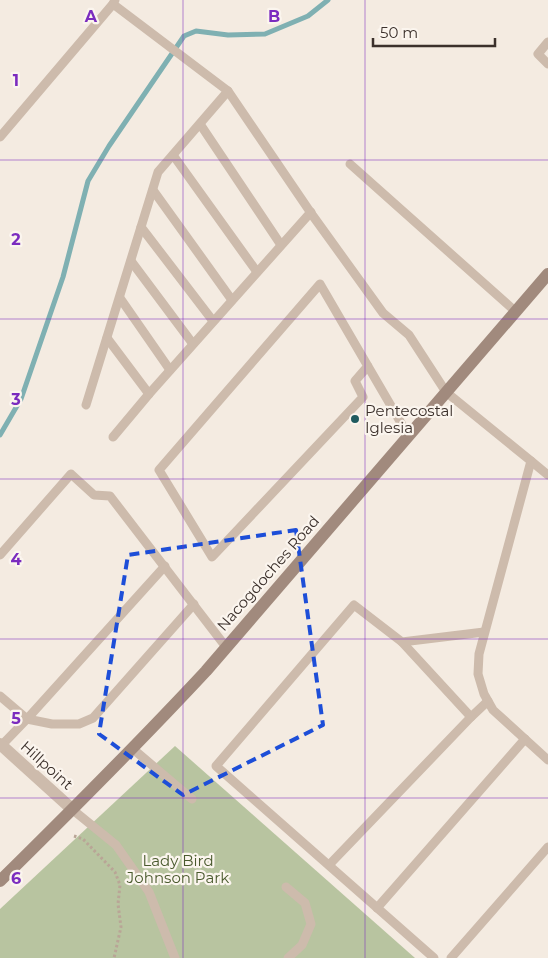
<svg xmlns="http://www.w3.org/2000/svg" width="548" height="958" viewBox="0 0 548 958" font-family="Montserrat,sans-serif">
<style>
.green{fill:#b8c4a0}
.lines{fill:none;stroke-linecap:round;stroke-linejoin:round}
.stream{stroke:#7fb0b2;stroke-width:5}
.path{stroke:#b9a596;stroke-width:3;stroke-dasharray:2.5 2.5;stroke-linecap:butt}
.lane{stroke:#cdbbac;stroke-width:9}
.street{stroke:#cdbbac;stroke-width:12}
.secondary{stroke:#a18a7d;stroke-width:12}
.marked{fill:none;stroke:#1d4ed8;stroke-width:4;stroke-dasharray:10 6;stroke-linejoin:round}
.grid{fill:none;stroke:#7b2cbf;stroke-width:1;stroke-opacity:0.55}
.poi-dot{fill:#1f5a5e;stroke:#fbf5ee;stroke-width:2}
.labels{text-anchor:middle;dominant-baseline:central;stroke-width:4.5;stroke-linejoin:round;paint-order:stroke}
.poi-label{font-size:15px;fill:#3b302b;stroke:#fbf5ee;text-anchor:start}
.street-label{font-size:15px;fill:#3b302b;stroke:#fbf5ee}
.park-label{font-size:15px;fill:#4a5a2e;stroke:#fbf5ee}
.grid-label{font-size:16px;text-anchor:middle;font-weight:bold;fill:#7b2cbf;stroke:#fbf5ee;stroke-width:4.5;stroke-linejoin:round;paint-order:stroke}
</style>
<rect width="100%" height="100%" fill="#f4ebe1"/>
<!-- green -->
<path class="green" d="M175,746L415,958H0V909Z"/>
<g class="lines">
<!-- stream -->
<path class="stream" d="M0,435L21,399L63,277L88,181L109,146L184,36L196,31L228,35L265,34L308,16L328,0"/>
<!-- path -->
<path class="path" d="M74,836L83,839L115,872L120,885L118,904L121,927L114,958"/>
<!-- lane -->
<g class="lane">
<path d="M115,0L113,4L228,91"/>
<path d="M548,42L538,54L548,64"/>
<path d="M200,124L281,245"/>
<path d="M0,137L113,4"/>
<path d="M173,155L257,272"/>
<path d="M350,164L515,311"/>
<path d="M153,190L232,300"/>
<path d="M141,227L213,321"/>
<path d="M131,261L193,344"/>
<path d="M120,298L170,370"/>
<path d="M107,338L149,394L311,212"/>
<path d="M368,366L355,381L363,397L212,557L159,470L320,284L408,435"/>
<path d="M86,405L158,172L228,91L313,216L383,313L409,335L446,392L531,461L479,654L478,674L484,694L493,710L548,760"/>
<path d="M113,437L149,394"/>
<path d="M531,461L548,475"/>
<path d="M0,555L71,474L94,495L110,496L226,647"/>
<path d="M402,642L471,717L488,701"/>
<path d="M0,696L27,719L52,724H79L93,718L194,604"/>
<path d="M1,746L27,719L165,566"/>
<path d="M133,749L192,799"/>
<path d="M73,810L116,845L149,892L175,958"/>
<path d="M329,865L471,717"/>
<path d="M286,887L305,903L311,924L302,945L288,958"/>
<path d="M377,908L525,739"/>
<path d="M434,958L216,766L354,605L402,642L484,632"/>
<path d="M451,958L548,847"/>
</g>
<!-- street -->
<path class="street" d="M0,744L73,810"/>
<!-- secondary -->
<path class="secondary" d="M0,881C70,812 139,743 206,671L548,274"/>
</g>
<!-- marked area -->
<path class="marked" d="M296,530L323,725L183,795L99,734L128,555Z"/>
<!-- grid -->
<path class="grid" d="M183,0V958M365,0V958M0,160H548M0,319H548M0,479H548M0,639H548M0,798H548"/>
<!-- markers -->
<circle class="poi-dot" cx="355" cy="419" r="5"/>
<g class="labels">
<!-- poi labels -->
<g class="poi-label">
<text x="365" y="410">Pentecostal<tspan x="365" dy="17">Iglesia</tspan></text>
</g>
<!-- street labels -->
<g class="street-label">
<text transform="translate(268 573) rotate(-49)">Nacogdoches Road</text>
<text transform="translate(47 765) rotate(42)">Hillpoint</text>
</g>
<!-- park labels -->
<g class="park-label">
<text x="178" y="860">Lady Bird<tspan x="178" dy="17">Johnson Park</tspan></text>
</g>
</g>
<g class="grid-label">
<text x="91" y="22">A</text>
<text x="274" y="22">B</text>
<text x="16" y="86">1</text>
<text x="16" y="245">2</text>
<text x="16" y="405">3</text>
<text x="16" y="565">4</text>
<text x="16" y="724">5</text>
<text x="16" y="884">6</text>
</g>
<!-- scale -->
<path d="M373 38v8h122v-8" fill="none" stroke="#3b302b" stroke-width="2.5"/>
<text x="380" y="38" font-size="15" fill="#3b302b" stroke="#fbf5ee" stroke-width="4" paint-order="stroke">50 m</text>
</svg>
